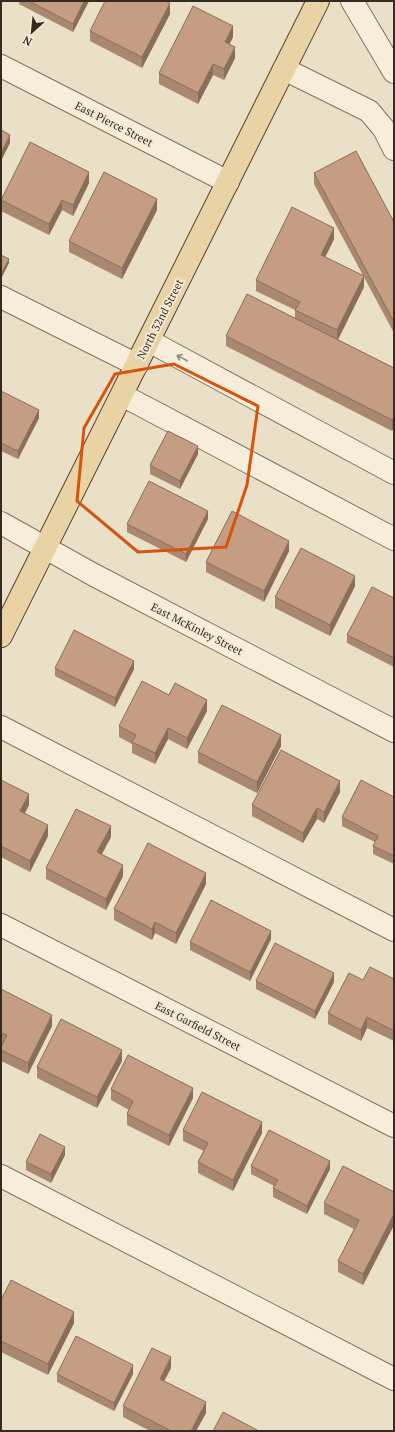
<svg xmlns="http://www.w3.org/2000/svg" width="395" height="1432" viewBox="0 0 395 1432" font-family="'PT Serif',serif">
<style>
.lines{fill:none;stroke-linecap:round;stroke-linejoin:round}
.minor-casing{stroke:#84725f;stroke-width:24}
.major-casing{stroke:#534132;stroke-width:24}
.minor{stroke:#f6edda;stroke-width:22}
.major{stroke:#e9d3a4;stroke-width:22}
.wall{fill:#a98770}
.shaded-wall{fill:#896e5b}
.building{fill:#c49d82;stroke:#896e5b}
.oneway{stroke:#968c7e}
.marked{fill:none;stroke:#d6540e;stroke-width:3;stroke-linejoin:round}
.labels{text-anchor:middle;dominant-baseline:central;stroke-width:4;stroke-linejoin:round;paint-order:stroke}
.street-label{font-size:11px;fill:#362b21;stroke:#f2ead7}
</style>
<rect width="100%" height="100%" fill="#eae0c8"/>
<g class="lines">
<defs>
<g id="minor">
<path d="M352,1L394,72"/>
<path d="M1,66L228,182"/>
<path d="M284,69L369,111L384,129L394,149"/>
<path d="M1,297L137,365"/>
<path d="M149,341L394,473"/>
<path d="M122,395L394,539"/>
<path d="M1,523L94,575L394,731"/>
<path d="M1,727L394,930"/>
<path d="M1,925L394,1126"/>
<path d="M1,1176L394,1379"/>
</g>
<path id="major" d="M1,636L318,1"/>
</defs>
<!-- minor casing -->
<use href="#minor" class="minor-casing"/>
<!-- major casing -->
<use href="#major" class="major-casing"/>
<!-- minor -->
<use href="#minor" class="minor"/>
<!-- major -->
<use href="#major" class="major"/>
</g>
<!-- wall -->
<g class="wall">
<path d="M19,1H89L73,32L19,4Z"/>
<path d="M170,14L142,68L90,41V31Z"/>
<path d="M233,37L229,44L235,58L224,80L213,75L198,104L159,84V73Z"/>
<path d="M314,173L394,222V333L314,184Z"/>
<path d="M89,183L73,216L62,210L49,235L1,211V199Z"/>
<path d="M157,210L122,279L69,252V241Z"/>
<path d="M334,239L325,257L364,287L338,340L394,368L392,431L226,346V336L295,318V310L256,291V280Z"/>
<path d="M1,391L39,418L18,459L1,451Z"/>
<path d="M198,454L180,489L150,474V465Z"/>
<path d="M208,519L186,562L127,532V524Z"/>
<path d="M289,551L264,602L206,572V562Z"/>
<path d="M355,586L330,636L275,608V597Z"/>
<path d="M394,598V667L347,643V635Z"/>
<path d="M55,668L134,669L115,707L55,676Z"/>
<path d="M169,695L207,711L187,749L168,739L155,764L132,753V744L119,737V726Z"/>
<path d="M281,746L257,793L198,763V752Z"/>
<path d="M1,780L29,805L25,813L48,836L30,872L1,857Z"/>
<path d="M340,792L324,823L317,819L303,843L252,816V805Z"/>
<path d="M394,797V864L373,854V846L375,842L342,826V817Z"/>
<path d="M111,837L102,854L123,876L106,910L46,879V868Z"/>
<path d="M206,884L176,944L155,933L152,940L114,920V909Z"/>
<path d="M271,939L250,981L190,950V942Z"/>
<path d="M394,979V1041L367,1028L361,1041L328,1024V1013L363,980Z"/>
<path d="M256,981L334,982L315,1019L256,989Z"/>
<path d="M1,989L52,1026L28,1074L1,1061V1047L2,1044L1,1043Z"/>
<path d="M122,1061L97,1108L37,1078V1067Z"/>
<path d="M111,1089L193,1098L169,1146L127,1125V1114L129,1110L111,1100Z"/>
<path d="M183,1130L262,1133L233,1191L198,1173V1162L204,1151L183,1141Z"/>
<path d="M65,1155L51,1183L26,1170V1162Z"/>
<path d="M251,1166L330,1169L307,1214L273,1197V1188L274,1186L251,1174Z"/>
<path d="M394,1192V1225L363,1285L338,1272V1261L354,1229L324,1214V1203Z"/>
<path d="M1,1300L74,1323L48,1375L1,1352Z"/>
<path d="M171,1368L164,1381L206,1413L196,1431H150L123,1417V1406Z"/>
<path d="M57,1374H133L114,1411L57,1382Z"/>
</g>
<!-- shaded-wall -->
<g class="shaded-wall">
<path d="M84,1H89L73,32V24Z"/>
<path d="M170,3V14L142,68V57Z"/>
<path d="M233,26V37L225,53V42Z"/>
<path d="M235,47V58L224,80V69Z"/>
<path d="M213,64V75L198,104V93Z"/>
<path d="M10,135V143L1,161V153Z"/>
<path d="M89,172V183L73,216V205Z"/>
<path d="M157,199V210L122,279V268Z"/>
<path d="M62,200V210L49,235V224Z"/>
<path d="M334,228V239L321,266V255Z"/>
<path d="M9,259V263L1,279V274Z"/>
<path d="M364,276V287L337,341V330Z"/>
<path d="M39,410V418L18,459V451Z"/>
<path d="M394,417V427L392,431V420Z"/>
<path d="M198,446V454L180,489V481Z"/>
<path d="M208,511V519L186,562V554Z"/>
<path d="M289,541V551L264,602V591Z"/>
<path d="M355,576V586L330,636V625Z"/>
<path d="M134,661V669L115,707V698Z"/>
<path d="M207,700V711L187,749V738Z"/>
<path d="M168,728V739L155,764V753Z"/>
<path d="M281,735V746L257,793V782Z"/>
<path d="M340,781V792L324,823V812Z"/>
<path d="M29,794V805L20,822V811Z"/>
<path d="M317,808V819L303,843V833Z"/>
<path d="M48,825V836L30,872V861Z"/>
<path d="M111,826V837L97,863V852Z"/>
<path d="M123,865V876L106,910V899Z"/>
<path d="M206,873V884L176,944V933Z"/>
<path d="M155,922V933L152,940V929Z"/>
<path d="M271,931V939L250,981V972Z"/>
<path d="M334,973V982L315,1019V1011Z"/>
<path d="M52,1015V1026L28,1074V1063Z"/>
<path d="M367,1017V1028L361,1041V1030Z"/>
<path d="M122,1050V1061L97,1108V1097Z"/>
<path d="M193,1088V1098L169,1146V1135Z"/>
<path d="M262,1122V1133L233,1191V1180Z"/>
<path d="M65,1147V1155L51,1183V1174Z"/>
<path d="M330,1161V1169L307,1214V1206Z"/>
<path d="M394,1214V1225L363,1285V1274Z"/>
<path d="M74,1312V1323L48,1375V1364Z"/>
<path d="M171,1357V1368L160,1389V1379Z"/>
<path d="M133,1365V1374L114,1411V1403Z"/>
<path d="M206,1402V1413L196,1431H191Z"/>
</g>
<!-- building -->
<g class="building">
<path d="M29,1H84L73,24Z"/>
<path d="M105,1H165L170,3L142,57L90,31Z"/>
<path d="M193,6L233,26L225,42L235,47L224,69L213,64L198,93L159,73Z"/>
<path d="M1,130L10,135L1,153Z"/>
<path d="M30,142L89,172L73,205L62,200L49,224L1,200Z"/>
<path d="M356,151L394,222V322L314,173Z"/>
<path d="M104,172L157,199L122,268L69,241Z"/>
<path d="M292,207L334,228L321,255L364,276L337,330L295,310L300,302L256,280Z"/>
<path d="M1,255L9,259L1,274Z"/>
<path d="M247,294L394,368V417L392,420L226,336Z"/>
<path d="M1,391L39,410L18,451L1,443Z"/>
<path d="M168,431L198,446L180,481L150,465Z"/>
<path d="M149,481L208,511L186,554L127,524Z"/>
<path d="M232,511L289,541L264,591L206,562Z"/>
<path d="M301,548L355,576L330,625L275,597Z"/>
<path d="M372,587L394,598V658L347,635Z"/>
<path d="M74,630L134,661L115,698L55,668Z"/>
<path d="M142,681L169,695L175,683L207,700L187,738L168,728L155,753L132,742L136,735L119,726Z"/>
<path d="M222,705L281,735L257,782L198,752Z"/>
<path d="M281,750L340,781L324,812L317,808L303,833L252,805Z"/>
<path d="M1,780L29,794L20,811L48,825L30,861L1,846Z"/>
<path d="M361,780L394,797V856L373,846L378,836L342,817Z"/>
<path d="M76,809L111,826L97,852L123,865L106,899L46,868Z"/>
<path d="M148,843L206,873L176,933L155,922L152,929L114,909Z"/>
<path d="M211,900L271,931L250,972L190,942Z"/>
<path d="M275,943L334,973L315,1011L256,981Z"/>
<path d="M370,967L394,979V1031L367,1017L361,1030L328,1013L349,973L363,980Z"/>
<path d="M1,989L52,1015L28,1063L1,1050V1047L7,1035L1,1033Z"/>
<path d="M61,1019L122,1050L97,1097L37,1067Z"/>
<path d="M128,1055L193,1088L169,1135L127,1114L133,1101L111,1089Z"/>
<path d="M202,1092L262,1122L233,1180L198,1162L208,1143L183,1130Z"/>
<path d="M269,1130L330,1161L307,1206L273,1188L278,1180L251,1166Z"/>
<path d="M40,1134L65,1147L51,1174L26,1162Z"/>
<path d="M343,1166L394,1192V1214L363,1274L338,1261L359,1220L324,1203Z"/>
<path d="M11,1280L74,1312L48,1364L1,1341V1300Z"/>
<path d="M76,1336L133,1365L114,1403L57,1374Z"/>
<path d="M152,1348L171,1357L160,1379L206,1402L191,1431H171L123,1406Z"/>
<path d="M223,1412L259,1431H213Z"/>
</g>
<!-- one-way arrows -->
<defs><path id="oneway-shaft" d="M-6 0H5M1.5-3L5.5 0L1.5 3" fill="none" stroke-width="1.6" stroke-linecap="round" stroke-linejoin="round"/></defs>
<use class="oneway" href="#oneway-shaft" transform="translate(182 358) rotate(-152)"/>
<!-- marked area -->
<path class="marked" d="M174,364L258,406L247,485L226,547L138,552L77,501L84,428L115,374Z"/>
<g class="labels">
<!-- street labels -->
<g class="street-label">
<text transform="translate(114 124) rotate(27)">East Pierce Street</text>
<text transform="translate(160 319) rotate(-63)">North 32nd Street</text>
<text transform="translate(197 629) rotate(27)">East McKinley Street</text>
<text transform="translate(198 1026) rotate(27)">East Garfield Street</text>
</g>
</g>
<!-- border -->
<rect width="395" height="1432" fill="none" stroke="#362b21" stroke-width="4"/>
<!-- north arrow -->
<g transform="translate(32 32) rotate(207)" stroke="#f2ead7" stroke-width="3" paint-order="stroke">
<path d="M0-3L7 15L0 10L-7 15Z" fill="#362b21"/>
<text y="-6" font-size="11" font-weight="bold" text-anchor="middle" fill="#362b21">N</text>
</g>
</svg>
